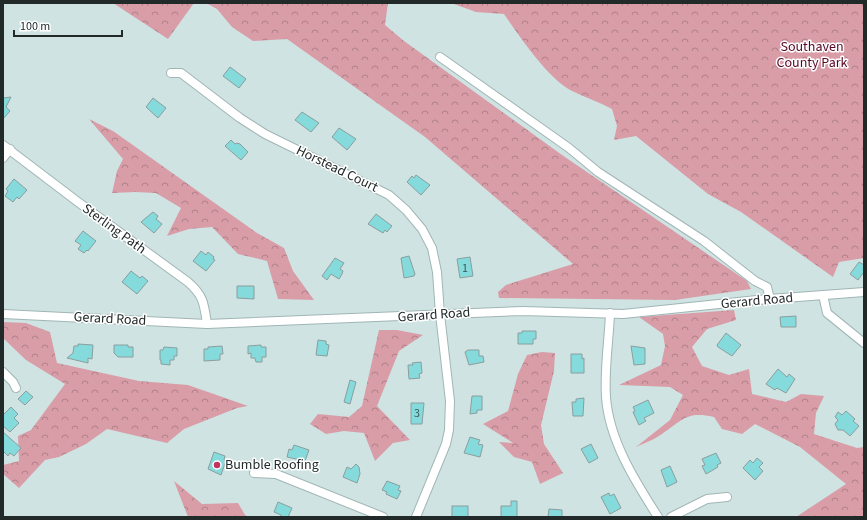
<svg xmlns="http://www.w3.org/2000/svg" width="867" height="520" viewBox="0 0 867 520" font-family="'Source Sans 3',sans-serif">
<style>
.forest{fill:url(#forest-crowns)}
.building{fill:#85dbdb;stroke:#8b9e9e}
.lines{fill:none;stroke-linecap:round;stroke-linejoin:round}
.minor-casing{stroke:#a1b5b5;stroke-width:10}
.minor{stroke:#fff;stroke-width:8}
.poi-dot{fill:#c23460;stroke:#fff;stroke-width:1.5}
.labels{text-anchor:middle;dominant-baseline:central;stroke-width:3;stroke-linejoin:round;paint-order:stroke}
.number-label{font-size:12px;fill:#3a5656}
.park-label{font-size:14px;fill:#580624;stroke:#fff}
.street-label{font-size:14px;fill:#212929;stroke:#fff}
.poi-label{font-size:14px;fill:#212929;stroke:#fff;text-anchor:start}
</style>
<defs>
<pattern id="forest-crowns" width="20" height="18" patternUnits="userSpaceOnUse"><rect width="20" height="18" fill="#d99da8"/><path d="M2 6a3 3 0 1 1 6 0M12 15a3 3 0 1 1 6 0" fill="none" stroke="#b08089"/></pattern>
</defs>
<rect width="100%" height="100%" fill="#cfe3e3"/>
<!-- forest -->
<g class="forest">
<path d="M113,3H194L168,39Z"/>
<path d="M206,3H388L385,25L404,41L562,155L747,281L751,289L675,300L499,298L498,292L506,285L573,264L425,137L287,39L253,41L232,27L217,9Z"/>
<path d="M451,3H864V258L839,262L833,277L741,212L708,194L636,136L614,140L617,126L612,109C599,102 584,97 570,90C546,76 520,37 504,14L476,12Z"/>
<path d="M89,119L113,131L257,233L284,248L293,271L314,300L278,299L267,261L238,254L212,227L189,229L167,236L181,208L156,193L135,192L112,193L117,171L123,159Z"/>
<path d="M734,310L736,320L707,329L692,347L702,366L729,375L749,369L752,394L786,402L801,394L824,396L816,413L814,434L857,448L864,447V517H796L846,484L800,447L755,424L742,434L722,429L714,417C686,411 683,420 662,434C654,440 644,443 636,447L670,420L683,395L670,387L619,385L661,365L665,346L663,334L639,317Z"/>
<path d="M3,322L26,323L50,332L57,363L139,381L188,385L248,406L237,408L184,429L167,443L107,429L86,444L59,457L45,460L19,488L3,474V465L19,461L18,436L31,430L65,384L26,360L3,338Z"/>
<path d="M379,330H397L423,335L399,351L377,406L410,440L393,443L375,461L364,433L344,431L326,434L310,424L318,414L349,417L362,406Z"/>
<path d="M542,352L555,353L554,371L541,425L544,444L563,473L540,484L532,462L514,457L499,442L513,443L483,424L508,411L518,374L527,355Z"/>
<path d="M174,481L202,504L238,503L245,515L249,517H188Z"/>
</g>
<!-- building -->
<g class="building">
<path d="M230,67L246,79L239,88L223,76Z"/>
<path d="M11,97L6,107L10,111L3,119V98Z"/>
<path d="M153,98L166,108L158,118L146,107Z"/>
<path d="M302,112L319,123L311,132L295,120Z"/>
<path d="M339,128L356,139L347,150L332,137Z"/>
<path d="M231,140L235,144L237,143L240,144L248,152L241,160L225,146Z"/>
<path d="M416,175L430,185L421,195L407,182L412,176L414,178Z"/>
<path d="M14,179L27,190L19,199L17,197L13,202L5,196L8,191L6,189Z"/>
<path d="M153,212L158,216L156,219L162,224L154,233L141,222Z"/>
<path d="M376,214L392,226L387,232L385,230L383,233L368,224Z"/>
<path d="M83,231L96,241L88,251L87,250L84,253L78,249L81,245L75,241Z"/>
<path d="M201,251L206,255L208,252L214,257L213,259L215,260L206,271L193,261Z"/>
<path d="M409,256L415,274L414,276L404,278L401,258Z"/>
<path d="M470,257L473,276L460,278L457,259Z"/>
<path d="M335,258L344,263L340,269L343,271L342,274L339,279L331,274L327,280L322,276Z"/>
<path d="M859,262L864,265V272L858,280L850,274Z"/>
<path d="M131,271L140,278L142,276L148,281L137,294L122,282Z"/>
<path d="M237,286H254V299L237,298Z"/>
<path d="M796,316V327H781L780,317Z"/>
<path d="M522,331H536V339H533V344H518V333H522Z"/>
<path d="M726,333L741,345L732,356L718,347L717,345Z"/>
<path d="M318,340L326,341V344L329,345L327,356L316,355Z"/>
<path d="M78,344L93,345L92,359L88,358V363L67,358L73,353L74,346H78Z"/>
<path d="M114,345H128V347H133V357H118L114,353Z"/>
<path d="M261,345V347H266V357H262V362H256L255,358H251V353L248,354V346Z"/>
<path d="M222,346L223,354H220V360L204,361V349H208V347Z"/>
<path d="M631,346L645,348V364L634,365Z"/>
<path d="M164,347L177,348V356H174V360H170V365L161,364V360H160V350H163Z"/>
<path d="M468,350H479V356H483L484,362L469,365L465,352Z"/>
<path d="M571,354H582V359L584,358V373H571Z"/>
<path d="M421,362L422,373L419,374L420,378L409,379L408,365H413L412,363Z"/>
<path d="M778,369L787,377L789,374L795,379L786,393L777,388L775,390L766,384Z"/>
<path d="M350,380L356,382L350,404L344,402Z"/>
<path d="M26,391L33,397L25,405L18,399Z"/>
<path d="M472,396H482V410H477V413L470,414Z"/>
<path d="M584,398L583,416H573L572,402H576V399Z"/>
<path d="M648,400L654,413L644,418L646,421L639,425L633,412L635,411L633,407Z"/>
<path d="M411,403H424L422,424H411Z"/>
<path d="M11,407L18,414L14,418L19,423L10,432L3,426V415Z"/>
<path d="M846,411L855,419L853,421L859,426L850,436L843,430H838L835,424L838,420L835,417L838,412L842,415Z"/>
<path d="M3,432L21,448L14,456L10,453L8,456L3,451Z"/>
<path d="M470,437L480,440L478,444L483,445L480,457L464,453Z"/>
<path d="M591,444L598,458L589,463L581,449Z"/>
<path d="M294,445L309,450L305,461L287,457L289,449L292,450Z"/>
<path d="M214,452L225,456L224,460L226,461L221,475L208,469Z"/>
<path d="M716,453L721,463L717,465L718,467L706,474L702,466L705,465L702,459Z"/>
<path d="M757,458L763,463L759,467L763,471L755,480L743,468L750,460L753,463Z"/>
<path d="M356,464L359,467L360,474L357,483L343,477L347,467L351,469Z"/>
<path d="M670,466L677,482L667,487L661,470Z"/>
<path d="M387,481L400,486L398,490L401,491L397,499L386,494L387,492L382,490Z"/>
<path d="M609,493L610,496L614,494L621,508L610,514L601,497Z"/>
<path d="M511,501H517V517H501V506H511Z"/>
<path d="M278,502L292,508L288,517H281V515L274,512Z"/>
<rect x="452" y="506" width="16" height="11"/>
<path d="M549,509L562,510V517H548Z"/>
</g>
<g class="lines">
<defs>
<g id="minor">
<path d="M440,57L569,148L598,172L704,241L755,281L767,287L770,299"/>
<path d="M171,73H181L240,118L265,134L389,195L406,210L422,229L432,248L437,272L440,314L450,401L449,430L446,444L416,517"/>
<path d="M3,145L78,202L188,282C204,296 204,304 207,324"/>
<path d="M3,158L10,149"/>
<path d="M823,295L827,313L864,343"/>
<path d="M610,313C609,341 604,369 606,397C609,440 635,481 658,517"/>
<path d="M3,314L207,324L523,311L623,314L757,300L864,292"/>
<path d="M3,372L13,382L16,388"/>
<path d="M254,473L276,474L383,517"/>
<path d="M671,517L707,499L727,497"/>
</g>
</defs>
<!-- minor casing -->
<use href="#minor" class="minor-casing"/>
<!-- minor -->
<use href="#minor" class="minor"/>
</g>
<!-- markers -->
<circle class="poi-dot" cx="217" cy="465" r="4"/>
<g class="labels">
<!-- number labels -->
<g class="number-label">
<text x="465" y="268">1</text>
<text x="417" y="413">3</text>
</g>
<!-- park labels -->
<g class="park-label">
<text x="812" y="47">Southaven<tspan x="812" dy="16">County Park</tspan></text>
</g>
<!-- street labels -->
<g class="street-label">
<text transform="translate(337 169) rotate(26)">Horstead Court</text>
<text transform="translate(114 229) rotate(36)">Sterling Path</text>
<text transform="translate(757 301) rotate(-5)">Gerard Road</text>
<text transform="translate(434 315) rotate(-4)">Gerard Road</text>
<text transform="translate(110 319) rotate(3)">Gerard Road</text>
</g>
<!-- poi labels -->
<g class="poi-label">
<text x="225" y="465">Bumble Roofing</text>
</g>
</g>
<!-- border -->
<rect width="867" height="520" fill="none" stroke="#212929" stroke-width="8"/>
<!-- scale -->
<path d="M14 30v6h108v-6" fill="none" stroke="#212929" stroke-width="2"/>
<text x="20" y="30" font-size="12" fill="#212929" stroke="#ffffff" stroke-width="3" paint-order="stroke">100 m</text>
</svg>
